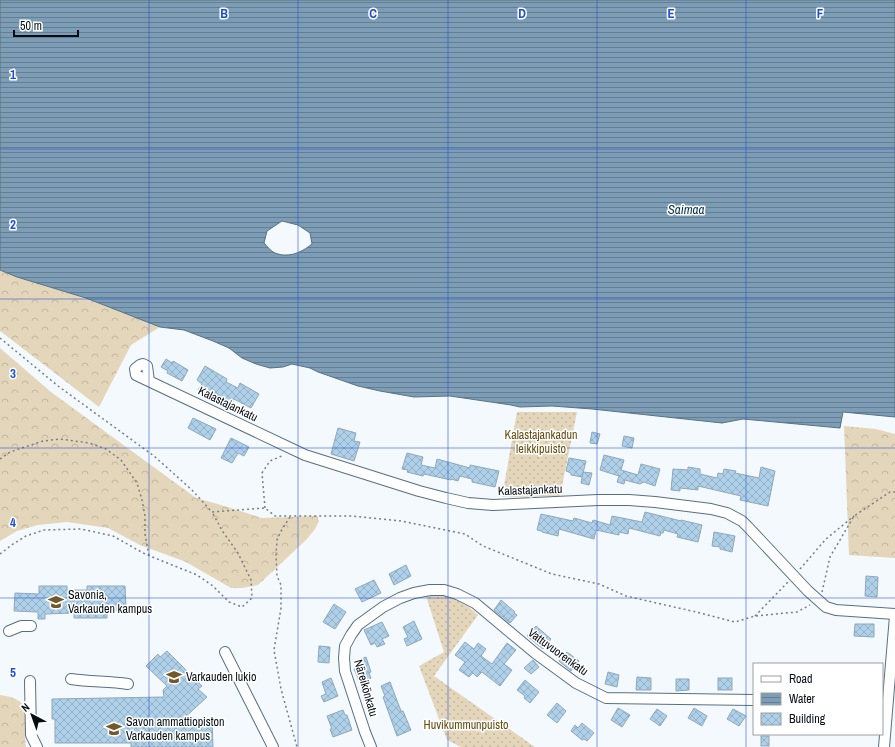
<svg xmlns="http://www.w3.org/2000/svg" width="895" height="747" viewBox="0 0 895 747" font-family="'Archivo Narrow',sans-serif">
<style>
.grass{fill:url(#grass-dots)}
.forest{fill:url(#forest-crowns)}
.water{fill:url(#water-rules);stroke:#587284;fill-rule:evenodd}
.building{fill:url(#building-cross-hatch);stroke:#8fa8bb}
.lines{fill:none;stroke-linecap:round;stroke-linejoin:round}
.minor-casing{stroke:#577081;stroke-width:12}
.path{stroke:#777e83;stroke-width:1.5;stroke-dasharray:2 3;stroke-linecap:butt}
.minor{stroke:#fff;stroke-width:10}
.grid{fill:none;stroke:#1d4ed8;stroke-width:1;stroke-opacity:0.55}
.labels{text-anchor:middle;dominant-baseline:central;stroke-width:3;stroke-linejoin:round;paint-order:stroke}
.street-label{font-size:12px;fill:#050d13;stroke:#fff}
.park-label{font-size:12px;fill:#644a0e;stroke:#fff}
.poi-label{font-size:12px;fill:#050d13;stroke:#fff;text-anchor:start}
.water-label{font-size:13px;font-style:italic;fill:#03304a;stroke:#fff}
.grid-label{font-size:13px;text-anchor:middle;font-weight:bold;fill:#1d4ed8;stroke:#fff;stroke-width:3;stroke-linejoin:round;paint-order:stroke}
</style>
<defs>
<pattern id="grass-dots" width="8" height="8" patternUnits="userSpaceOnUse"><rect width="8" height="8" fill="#e4d6bb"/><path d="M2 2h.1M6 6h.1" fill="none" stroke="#c2b6a0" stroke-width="1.8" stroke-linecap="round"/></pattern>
<pattern id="forest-crowns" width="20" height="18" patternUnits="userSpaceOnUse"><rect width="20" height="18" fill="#e4d6bb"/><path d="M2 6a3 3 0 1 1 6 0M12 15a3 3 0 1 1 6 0" fill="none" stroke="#c2b6a0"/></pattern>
<pattern id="water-rules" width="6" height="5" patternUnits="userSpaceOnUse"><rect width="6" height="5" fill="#7c9db5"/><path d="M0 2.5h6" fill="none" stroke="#647e92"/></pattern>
<pattern id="building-cross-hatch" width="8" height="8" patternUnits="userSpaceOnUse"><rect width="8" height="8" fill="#aed0e9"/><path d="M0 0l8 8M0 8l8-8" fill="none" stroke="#94b1c7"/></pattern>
</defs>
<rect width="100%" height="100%" fill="#f4f9fd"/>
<!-- grass -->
<g class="grass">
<path d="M517,412H577L560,496L502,497Z"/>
<path d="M437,595L450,597L469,607L478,615L434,676L535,747H461L447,740L419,666L444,652L426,596Z"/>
</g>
<!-- forest -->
<g class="forest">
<path d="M0,270L17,277L86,298L160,327L131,345L99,407L0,331Z"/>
<path d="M0,348L51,392L196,498L221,505L262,518L317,516L319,521L315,529L307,539L258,585L242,588H231L186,562L140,545L108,528L67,522L38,525L17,531L0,541Z"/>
<path d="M844,426L876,429L895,434V558L849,555Z"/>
<path d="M0,695C12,697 18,698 26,708L25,738L26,747H0Z"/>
</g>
<!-- water -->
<path class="water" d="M0,0H895V417L843,412L840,428L743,419L722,423L592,409L552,406L520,407L511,405L450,396L414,397L380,391L358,386L318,372L310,368L292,364L283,367L270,368L256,364L242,358L229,348L213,341L184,330L160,327L86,298L17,277L0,270ZM282,221L298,225L310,233L312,244C301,253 287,259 273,252C270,250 267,246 264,243L267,231Z"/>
<!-- building -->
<g class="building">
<path d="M166,359L172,363L173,361L188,370L182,381L167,373L168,371L161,367Z"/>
<path d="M205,366L227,379L226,382L238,388L240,383L259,394L251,408L234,399L231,405L219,399L218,401L198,390L202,384L197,380Z"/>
<path d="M193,418L216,429L210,440L188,428Z"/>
<path d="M338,428L356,433L354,441L360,442L354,461L331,454Z"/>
<path d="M592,432L600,434L597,444L590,443Z"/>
<path d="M624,436L634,438L632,448L622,446Z"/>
<path d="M231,438L249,447L244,456L238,453L232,463L221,458Z"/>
<path d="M407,453L423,457L421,465L435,468L437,459L470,468V465L499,471L495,487L472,482V479L460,476L458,481L451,479V480L424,474L423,476L407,472L408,470L402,469Z"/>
<path d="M604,455L624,460L621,470L638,475L641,464L660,469L655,486L644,482L640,484L625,480L624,484L617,482L619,476L600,470Z"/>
<path d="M569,458L586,461L582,477L571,475V473L566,471Z"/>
<path d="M688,467L700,469V474L717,478L718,473L723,474L724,469L736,471L735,473L759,478L761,467L775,471L768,506L740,500L741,496L698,486V490L680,488V491L671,490L673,469L688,470Z"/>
<path d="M583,472L592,473L589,485L581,483Z"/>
<path d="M645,512L681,521V520L702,525L698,542L677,537L678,534L664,530L663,533H661L660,536L629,528L628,534L619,532V535L596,530L594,539L559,529L558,536L542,532V531L537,530L541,514L573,521L574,518L592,523L593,520L610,525L612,516L642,522Z"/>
<path d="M714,532L735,536L732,552L720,549V547L712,546Z"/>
<path d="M406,565L411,576L394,585L389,574Z"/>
<path d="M866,576L878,577L877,597L865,596Z"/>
<path d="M374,580L381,593L362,602L355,589Z"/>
<path d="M39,586H67V590H87V586H125L126,610L107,611V618H74V613L45,614V619H38V612L14,611L15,593L39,594Z"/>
<path d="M501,600L515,612L514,613L517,615L510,623L494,610Z"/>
<path d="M334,604L346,612L335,629L323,622Z"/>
<path d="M414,621L422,639L407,646L404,639L408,637L403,627Z"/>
<path d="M382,622L389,636L382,639L385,644L377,647L375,643L371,645L364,630Z"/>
<path d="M855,624H874V637L854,636Z"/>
<path d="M536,626L551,639L543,649L527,636Z"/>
<path d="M465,642L474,649L478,643L486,649L481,656L492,664L507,643L516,650L504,664L512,670L500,686L482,672L477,677L473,673L469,677L459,670L465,662L455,655Z"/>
<path d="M319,646L330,647L329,663L318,662Z"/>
<path d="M167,651L202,686L198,689L207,697L183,719H212L213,747H131V743H55V719H52V699L164,697L163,690L167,686L146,666L158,654L160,657Z"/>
<path d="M567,652L579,661L571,671L559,661Z"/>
<path d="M366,657L371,672L369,673L371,678L360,683L354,669L358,668L356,661Z"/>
<path d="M533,660L539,667L531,674L524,668Z"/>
<path d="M608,672L619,675L617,687L605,684Z"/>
<path d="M637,677L651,678V690H636Z"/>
<path d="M331,678L338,696L324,702L321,696L326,694L322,682Z"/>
<rect x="718" y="678" width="14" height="12"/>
<path d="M676,679H689V690L676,691Z"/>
<path d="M525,680L539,692L530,703L524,698L525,696L517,690Z"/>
<path d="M390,682L401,711H403L411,730L397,736L383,697L385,696L381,686Z"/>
<path d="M557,703L566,711L557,723L547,715Z"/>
<path d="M618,708L630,715L622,727L611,720Z"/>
<path d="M694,708L707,716L702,726L688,718Z"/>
<path d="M657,709L667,716L660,726L650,719Z"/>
<path d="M733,709L746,716L739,726L727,719Z"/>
<path d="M343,710L345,715H347L352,730L333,737L330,729H332L327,716Z"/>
<path d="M582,723L594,733L587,741L584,739L582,740L571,731L575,725L578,728Z"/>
<rect x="761" y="736" width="8" height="10"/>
</g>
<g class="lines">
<defs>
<g id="minor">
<path d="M149,381L147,366L143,364L140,365L135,369L136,375L305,455L419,491L446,498L468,503L493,505L598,500H629L655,502L711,509L727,513L742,521L748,527L808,591L826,607L836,610L895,614"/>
<path d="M9,631L21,626H31"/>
<path d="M225,652L273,747"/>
<path d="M71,679C90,682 109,681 128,684"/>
<path d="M30,681L31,735L37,747"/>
<path d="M371,747L365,732L345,671L344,658L345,646L351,635L358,625L383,607L400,598L414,593L430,590H444L457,594L475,603L535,653L576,683L606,698L754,700"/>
<path d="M884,747L895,616"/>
</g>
</defs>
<!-- minor casing -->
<use href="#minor" class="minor-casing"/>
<!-- path -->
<g class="path">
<path d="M0,338L58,386L154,456L192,490L212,512L265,508L275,516H351L401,521L465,534L483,546L552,574L599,584L626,596L696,612L735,622L755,616L797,612L810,605"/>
<path d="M0,459L10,452L43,441L60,439L89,443L106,449L121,460L137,483L142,500L145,516V534L149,556"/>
<path d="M265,508L262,473L270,461L284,455"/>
<path d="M290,517L281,531L277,540L276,555L277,576L281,585V608L274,650L281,689L297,747"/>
<path d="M0,554L13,544L26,536L44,530L81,529L113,536L145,554L197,575L213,586L229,602L242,607L252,598L251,580L238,553L223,532L212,512"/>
<path d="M800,569L826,539L854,516"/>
<path d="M822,592L830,557L854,516L890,492H895"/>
<path d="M755,616L788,582"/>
</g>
<!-- minor -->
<use href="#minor" class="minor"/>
</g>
<!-- grid -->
<path class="grid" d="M149,0V747M298,0V747M448,0V747M597,0V747M746,0V747M0,149H895M0,299H895M0,448H895M0,598H895"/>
<!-- icons -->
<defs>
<symbol id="university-bare" viewBox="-9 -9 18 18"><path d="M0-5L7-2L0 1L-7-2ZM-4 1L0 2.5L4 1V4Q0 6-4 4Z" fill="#71592a" stroke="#fff" stroke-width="2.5" paint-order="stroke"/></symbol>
<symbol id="school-bare" viewBox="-9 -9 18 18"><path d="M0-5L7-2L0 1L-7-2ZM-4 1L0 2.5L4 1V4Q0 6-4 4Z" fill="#71592a" stroke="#fff" stroke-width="2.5" paint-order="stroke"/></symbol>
</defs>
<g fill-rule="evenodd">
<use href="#university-bare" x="45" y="591" width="22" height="22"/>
<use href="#school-bare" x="163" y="666" width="22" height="22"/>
<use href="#school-bare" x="103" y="718" width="22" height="22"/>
</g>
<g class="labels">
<!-- street labels -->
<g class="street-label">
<text transform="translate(228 404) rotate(26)">Kalastajankatu</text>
<text transform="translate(530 490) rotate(-2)">Kalastajankatu</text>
<text transform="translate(558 652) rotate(36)">Vattuvuorenkatu</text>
<text transform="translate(366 688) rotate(74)">Näreikönkatu</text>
</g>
<!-- park labels -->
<g class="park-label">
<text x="541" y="435">Kalastajankadun<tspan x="541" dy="14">leikkipuisto</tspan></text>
<text x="466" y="725">Huvikummunpuisto</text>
</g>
<!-- poi labels -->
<g class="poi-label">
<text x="68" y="595">Savonia,<tspan x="68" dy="14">Varkauden kampus</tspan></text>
<text x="186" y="677">Varkauden lukio</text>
<text x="126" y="722">Savon ammattiopiston<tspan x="126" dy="14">Varkauden kampus</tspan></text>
</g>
<!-- water labels -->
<g class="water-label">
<text x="686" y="209">Saimaa</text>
</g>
</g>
<g class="grid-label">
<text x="224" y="18">B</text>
<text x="373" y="18">C</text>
<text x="522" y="18">D</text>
<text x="671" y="18">E</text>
<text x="820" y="18">F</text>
<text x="13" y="79">1</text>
<text x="13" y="229">2</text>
<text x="13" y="378">3</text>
<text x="13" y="527">4</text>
<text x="13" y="677">5</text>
</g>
<!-- legend -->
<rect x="753" y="663" width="130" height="72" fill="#ffffff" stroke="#9b9ea1"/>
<rect x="761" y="676" width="20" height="6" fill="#ffffff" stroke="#9b9ea1"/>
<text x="789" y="683" font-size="12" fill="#050d13">Road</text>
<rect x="761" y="693" width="20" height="12" fill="url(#water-rules)" stroke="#9b9ea1"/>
<text x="789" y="703" font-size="12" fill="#050d13">Water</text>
<rect x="761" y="713" width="20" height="12" fill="url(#building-cross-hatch)" stroke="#9b9ea1"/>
<text x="789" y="723" font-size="12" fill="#050d13">Building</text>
<!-- north arrow -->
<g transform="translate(32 715) rotate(319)" stroke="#ffffff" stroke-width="3" paint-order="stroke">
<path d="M0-3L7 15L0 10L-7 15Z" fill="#050d13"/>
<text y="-6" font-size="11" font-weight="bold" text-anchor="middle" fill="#050d13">N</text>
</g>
<!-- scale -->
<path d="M14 30v6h64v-6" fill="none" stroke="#050d13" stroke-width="2"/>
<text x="20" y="30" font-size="12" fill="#050d13" stroke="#ffffff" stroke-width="3" paint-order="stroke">50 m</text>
</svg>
